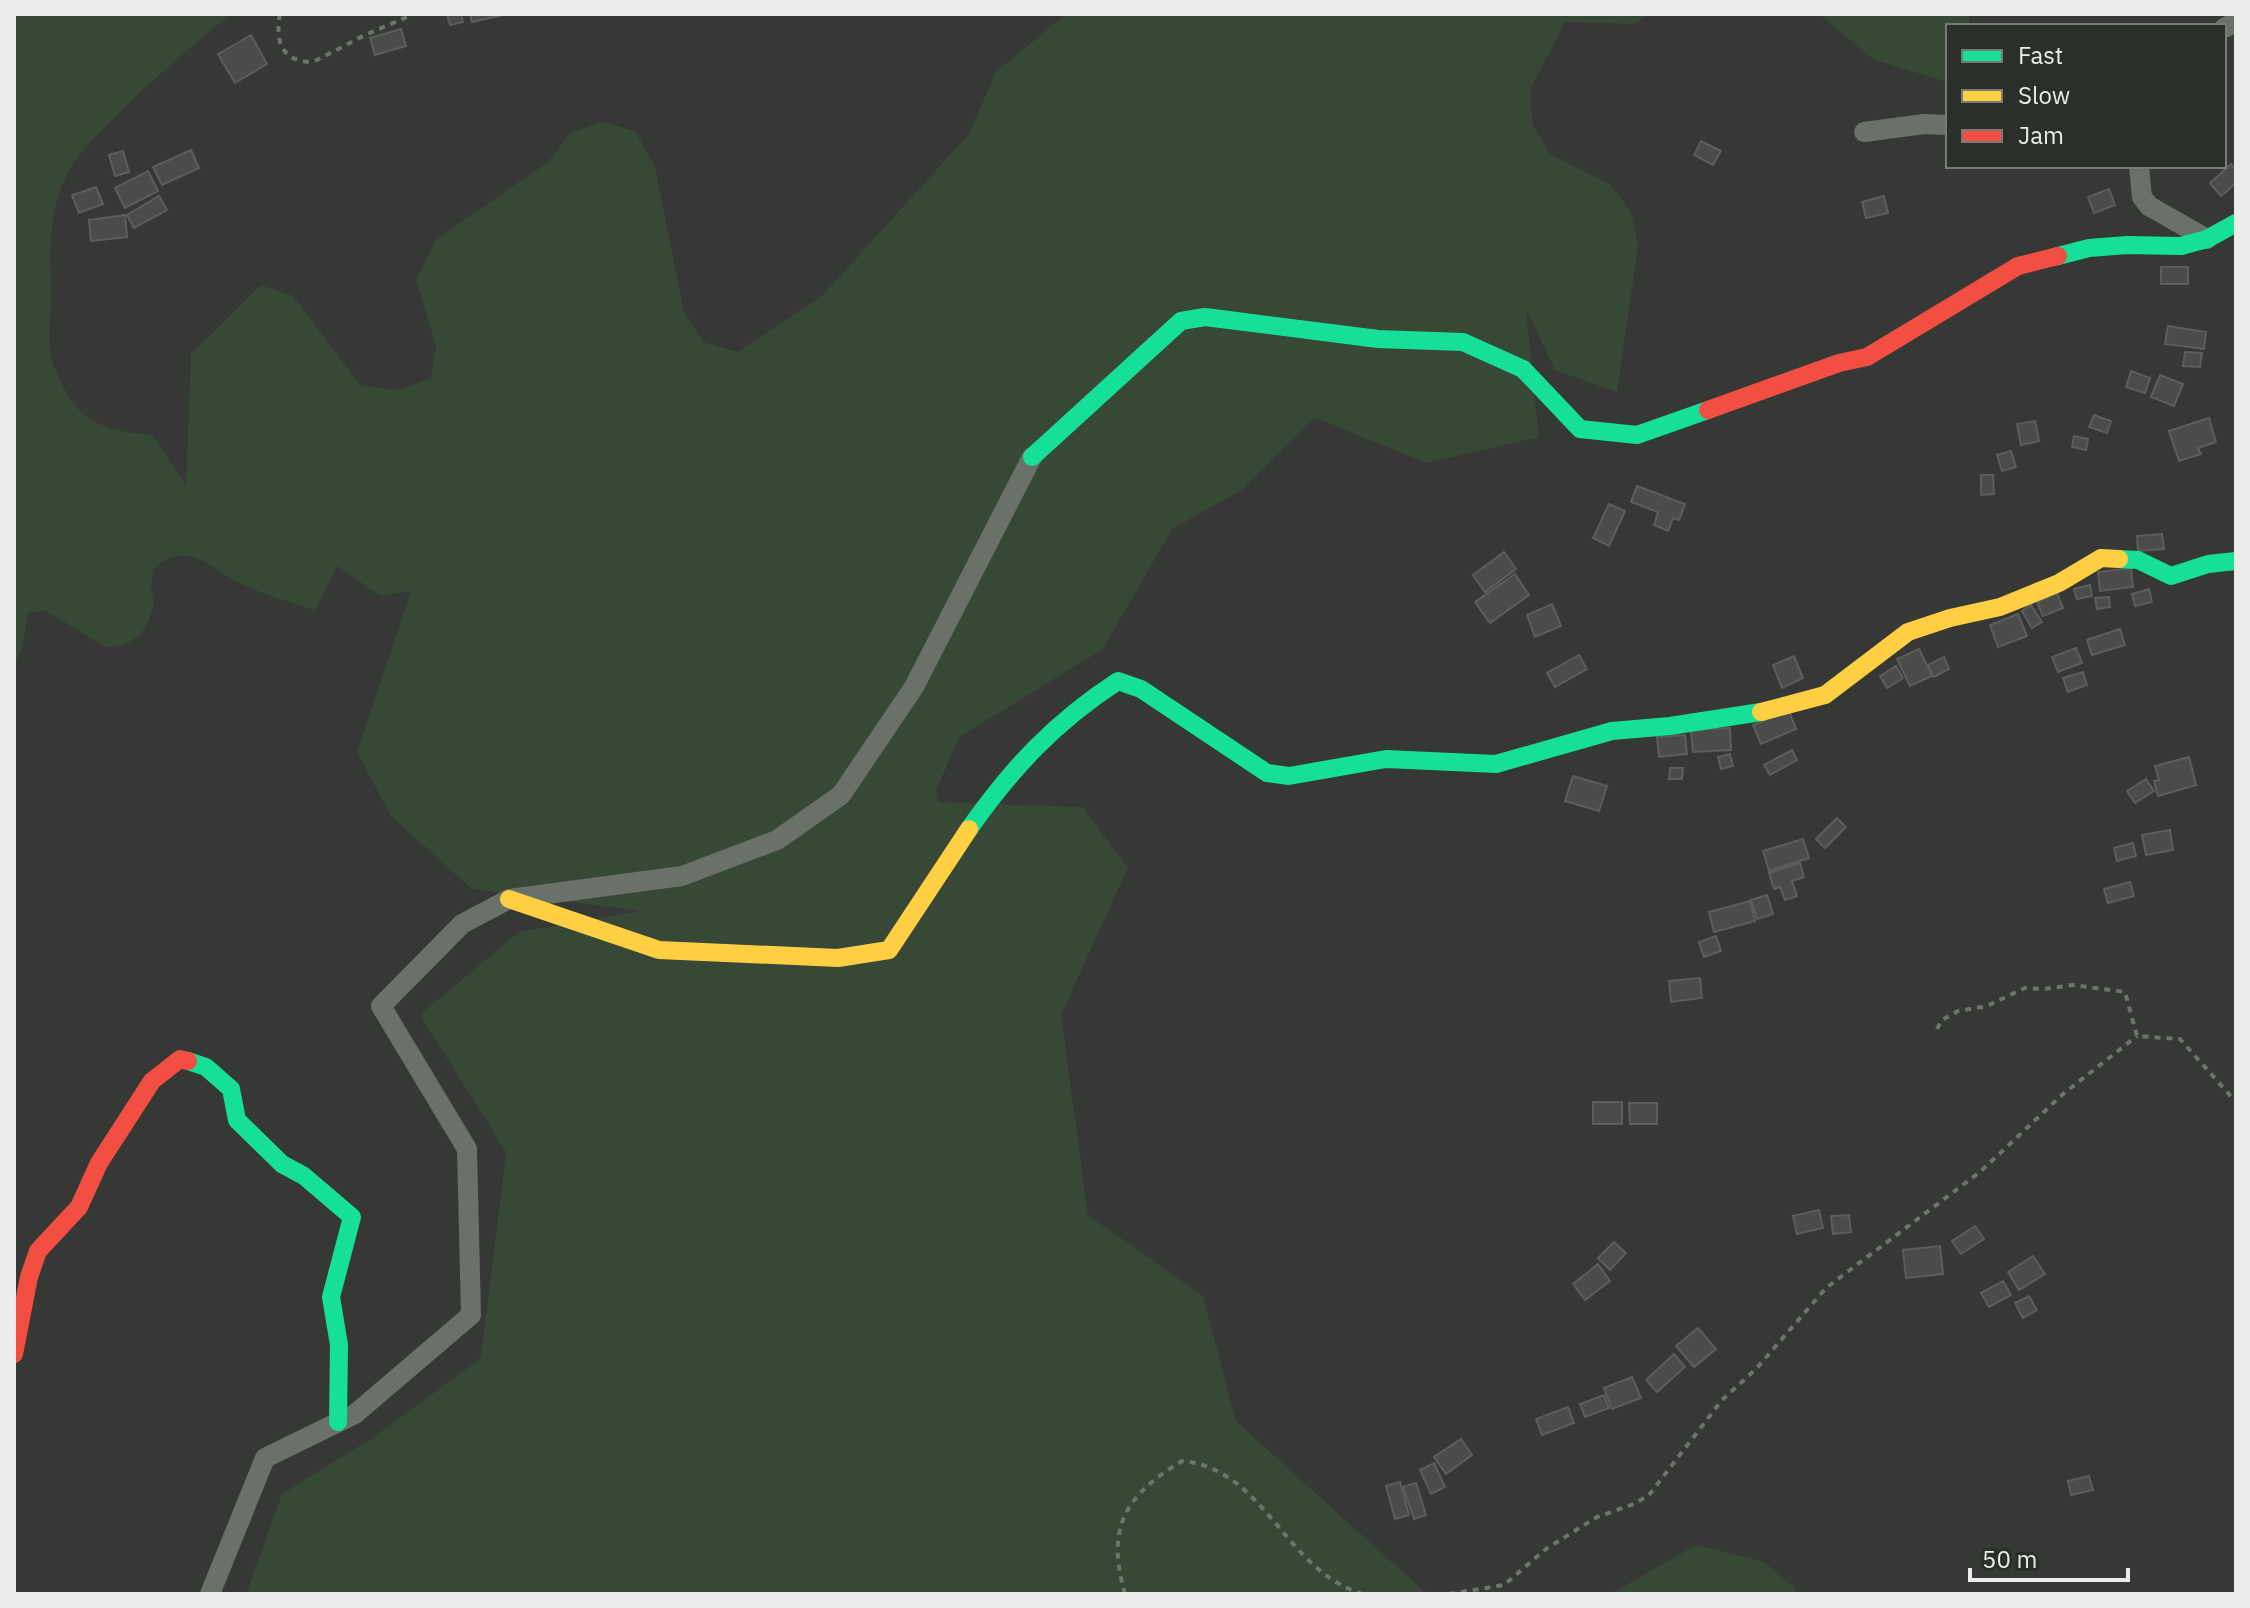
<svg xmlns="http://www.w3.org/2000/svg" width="2250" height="1608" viewBox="0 0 2250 1608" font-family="'IBM Plex Sans',sans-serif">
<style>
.green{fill:#384836}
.building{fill:#4a4c4a;stroke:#5b5e5a;stroke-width:2}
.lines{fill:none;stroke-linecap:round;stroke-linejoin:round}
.path{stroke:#6e746d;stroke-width:4;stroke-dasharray:6 6;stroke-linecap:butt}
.street{stroke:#6a7169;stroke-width:20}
.fast{stroke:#16e098;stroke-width:18}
.slow{stroke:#ffcf43;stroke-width:18}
.jam{stroke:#f24e42;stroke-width:18}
</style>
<rect width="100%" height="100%" fill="#353834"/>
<!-- green -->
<g class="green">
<path d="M14,14H231C194,44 159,74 125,107C105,127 84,146 69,171C48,208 50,250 51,290C52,309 48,327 50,345C50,358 55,369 60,380C79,424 108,431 153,435L186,485L191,354L261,285L293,296L361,386L400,390L431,378L436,345L416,280L437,239L548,162L570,133L603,122L635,131L655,167L684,312L703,342L738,352L821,297L969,134L996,72L1066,14H1650L1634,24L1565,22L1531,88L1532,123L1550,154L1611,185L1631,212L1638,246L1617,392L1555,370L1526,309L1539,437L1426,463L1314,417L1242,490L1172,529L1103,649L959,737L936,791L938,802L1082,807L1128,868L1061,1015L1088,1215L1203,1296L1236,1421L1427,1594H246L282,1494L371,1439L481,1358L506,1152L420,1015L519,932L639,911L472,889L391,816L357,752L411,591L380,596L337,566L315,610C291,602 265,595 243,585C209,569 189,537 153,569L151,586L154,604L148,622L140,635L124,645L106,647L46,611L28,612L23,646L14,665Z"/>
<path d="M1819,14H1969V26H1948V82L1874,60Z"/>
<path d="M1696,1545L1764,1562L1795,1588V1594H1611Z"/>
</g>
<!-- building -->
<g class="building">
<path d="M447,14H461L463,22L450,25Z"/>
<path d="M470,14H507L472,22Z"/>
<path d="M401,29L406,46L375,55L370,38Z"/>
<path d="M251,35L267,64L235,83L218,54Z"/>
<path d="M1701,141L1721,151L1713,165L1694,155Z"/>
<path d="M191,150L199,168L162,185L153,167Z"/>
<path d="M123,151L129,172L115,176L109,155Z"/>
<path d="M2231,164L2236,170V183L2221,196L2210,183Z"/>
<path d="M148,171L158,191L125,208L115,188Z"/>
<path d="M96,187L103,204L79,213L72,195Z"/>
<path d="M2109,189L2115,205L2094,213L2088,197Z"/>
<path d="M159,196L167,210L134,228L127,215Z"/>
<path d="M1884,196L1888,213L1866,218L1862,202Z"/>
<path d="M125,215L127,237L91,241L89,220Z"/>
<rect x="2161" y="267" width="27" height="17"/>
<path d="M2168,326L2206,332L2204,349L2165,344Z"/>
<path d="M2185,352L2202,353L2200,367L2183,366Z"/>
<path d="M2131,371L2150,378L2145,393L2126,387Z"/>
<path d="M2160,375L2183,384L2174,406L2151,397Z"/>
<path d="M2094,415L2111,421L2107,433L2089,427Z"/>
<path d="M2209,418L2216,442L2198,448L2201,454L2179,461L2169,431Z"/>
<path d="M2035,421L2039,441L2021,445L2017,424Z"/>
<path d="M2074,436L2088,439L2086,450L2072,447Z"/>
<path d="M2011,451L2016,467L2002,471L1997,455Z"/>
<path d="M1981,475H1993L1994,494L1981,495Z"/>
<path d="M1637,486L1685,504L1679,520L1673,518L1668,531L1654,525L1658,512L1631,502Z"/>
<path d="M1609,504L1625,511L1609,546L1593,538Z"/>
<path d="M2162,534L2164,549L2138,551L2137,536Z"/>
<path d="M1504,552L1516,569L1485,592L1473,575Z"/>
<path d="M2131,568L2133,587L2100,591L2098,572Z"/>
<path d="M1515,574L1529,595L1490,623L1475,602Z"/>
<path d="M2090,585L2092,596L2077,599L2074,589Z"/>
<path d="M2149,589L2152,602L2135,606L2132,594Z"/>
<path d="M2057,593L2063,608L2043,616L2037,602Z"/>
<path d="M2109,597L2110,607L2097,609L2095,598Z"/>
<path d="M1552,604L1561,626L1535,637L1527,615Z"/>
<path d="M2031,605L2042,622L2032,628L2022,611Z"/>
<path d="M2018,614L2027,636L1998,647L1990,625Z"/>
<path d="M2120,629L2125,645L2092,655L2087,640Z"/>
<path d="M2076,648L2082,663L2058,672L2052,657Z"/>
<path d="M1919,649L1932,676L1910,686L1897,659Z"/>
<path d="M1579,655L1587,669L1555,687L1547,673Z"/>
<path d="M1794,656L1803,678L1782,688L1773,665Z"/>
<path d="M1944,657L1949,669L1934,677L1928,665Z"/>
<path d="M1896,666L1903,678L1887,688L1880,676Z"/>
<path d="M2083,672L2087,685L2068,692L2063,678Z"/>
<path d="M1789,711L1796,729L1761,744L1753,725Z"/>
<path d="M1730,728L1731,750L1693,752L1691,730Z"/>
<path d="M1685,735L1687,754L1659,757L1657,737Z"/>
<path d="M1792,750L1797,760L1770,775L1764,765Z"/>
<path d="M1730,754L1733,766L1721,769L1718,757Z"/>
<path d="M2189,757L2196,785L2158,796L2154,781L2159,780L2155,766Z"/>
<path d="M1670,768H1683L1682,779H1669Z"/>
<path d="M1573,776L1607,786L1599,811L1565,801Z"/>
<path d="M2146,779L2154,791L2135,803L2127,791Z"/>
<path d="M1837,818L1846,827L1825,848L1816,839Z"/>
<path d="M2170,830L2173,850L2146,855L2142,835Z"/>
<path d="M1803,839L1809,858L1769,871L1763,851Z"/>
<path d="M2133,843L2136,856L2117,861L2114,848Z"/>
<path d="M1800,863L1804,877L1792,881L1797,896L1785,900L1780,887L1774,889L1769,873Z"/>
<path d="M2130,882L2134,896L2108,903L2104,889Z"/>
<path d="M1767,895L1773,914L1757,919L1751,900Z"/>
<path d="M1750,901L1755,921L1714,932L1709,912Z"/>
<path d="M1716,936L1721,951L1704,957L1699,942Z"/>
<path d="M1700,978L1702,998L1671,1002L1669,981Z"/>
<rect x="1593" y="1102" width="29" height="22"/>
<path d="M1629,1103H1657V1124H1630Z"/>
<path d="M1819,1210L1823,1228L1797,1234L1793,1216Z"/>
<path d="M1849,1215L1851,1232L1833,1234L1831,1216Z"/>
<path d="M1975,1226L1984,1239L1961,1254L1952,1241Z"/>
<path d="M1614,1242L1626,1253L1610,1270L1598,1258Z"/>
<path d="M1940,1246L1943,1274L1906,1278L1903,1250Z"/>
<path d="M2033,1256L2045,1274L2019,1290L2008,1272Z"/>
<path d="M1598,1264L1610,1281L1585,1300L1573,1284Z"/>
<path d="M2003,1281L2011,1295L1989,1307L1981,1293Z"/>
<path d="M2029,1296L2037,1310L2023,1318L2015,1303Z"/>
<path d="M1698,1328L1716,1349L1694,1367L1676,1346Z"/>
<path d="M1674,1354L1685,1367L1657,1392L1646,1380Z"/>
<path d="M1632,1377L1641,1398L1612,1409L1604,1388Z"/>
<path d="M1604,1395L1609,1408L1585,1417L1580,1404Z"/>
<path d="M1568,1407L1574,1423L1542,1435L1536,1419Z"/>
<path d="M1461,1439L1472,1455L1446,1474L1434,1457Z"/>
<path d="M1434,1463L1445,1487L1431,1494L1420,1470Z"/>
<path d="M2089,1476L2093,1490L2071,1495L2068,1481Z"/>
<path d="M1400,1482L1409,1515L1395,1519L1386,1486Z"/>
<path d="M1416,1483L1426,1515L1414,1519L1403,1487Z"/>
</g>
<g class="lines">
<!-- path -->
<g class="path">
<path d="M280,14C275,41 281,62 313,62L365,35L414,14"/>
<path d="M1937,1029L1942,1020L1958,1011L1987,1006L2025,988L2044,989L2073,985L2125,992L2137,1036L2180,1039L2236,1102"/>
<path d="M1125,1594C1106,1528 1124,1496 1182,1461C1266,1469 1284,1571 1363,1594"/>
<path d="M1449,1594L1504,1585L1546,1549L1597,1517L1634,1504L1649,1495L1722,1400L1756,1369L1826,1288L1980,1172L2063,1094L2137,1036"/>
</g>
<!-- street -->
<g class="street">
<path d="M2224,28L2236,22"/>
<path d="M1864,132L1924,124L1948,125"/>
<path d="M2139,166L2142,197L2149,206L2207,239"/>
<path d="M210,1594L265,1458L355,1414L471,1315L467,1149L381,1006L462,924L509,899L682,876L777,840L841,795L914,687L1032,457"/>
</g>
<!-- fast -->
<g class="fast">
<path d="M2058,256L2089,248L2127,245L2181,246L2207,239L2236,223"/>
<path d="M1032,457L1181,321L1205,317L1378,339L1463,342L1523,369L1580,429L1637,435L1708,410"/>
<path d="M2119,559L2138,560L2171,576L2208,564L2236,561"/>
<path d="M969,829C1012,768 1055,722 1118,681L1141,689L1267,773L1289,776L1386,759L1496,764L1612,731L1670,726L1761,712"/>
<path d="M188,1061L206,1067L231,1089L237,1120L282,1164L304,1176L352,1217L331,1297L339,1345L338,1422"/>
</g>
<!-- slow -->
<g class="slow">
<path d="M1761,712L1825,695L1908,632L1950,618L2000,607L2059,583L2101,558L2119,559"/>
<path d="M509,899L659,950L838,958L889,950L969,829"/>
</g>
<!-- jam -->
<g class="jam">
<path d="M1708,410L1839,363L1867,357L2018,266L2058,256"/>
<path d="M14,1354L29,1277L38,1251L79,1207L99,1163L152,1081L180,1059L188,1061"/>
</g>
</g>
<!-- border -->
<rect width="2250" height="1608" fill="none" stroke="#e9ece9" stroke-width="32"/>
<!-- legend -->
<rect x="1946" y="24" width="280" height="144" fill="#2a2f29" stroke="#767b76" stroke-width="2"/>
<rect x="1962" y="50" width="40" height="12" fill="#16e098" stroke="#767b76" stroke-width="2"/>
<text x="2018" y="64" font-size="24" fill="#e9ece9">Fast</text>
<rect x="1962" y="90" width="40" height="12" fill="#ffcf43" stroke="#767b76" stroke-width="2"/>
<text x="2018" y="104" font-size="24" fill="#e9ece9">Slow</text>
<rect x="1962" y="130" width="40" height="12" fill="#f24e42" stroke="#767b76" stroke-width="2"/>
<text x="2018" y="144" font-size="24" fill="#e9ece9">Jam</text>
<!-- scale -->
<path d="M1970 1568v12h158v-12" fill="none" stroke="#e9ece9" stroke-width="4"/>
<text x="1982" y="1568" font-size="24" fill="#e9ece9" stroke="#2a2f29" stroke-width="6" paint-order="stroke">50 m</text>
</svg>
